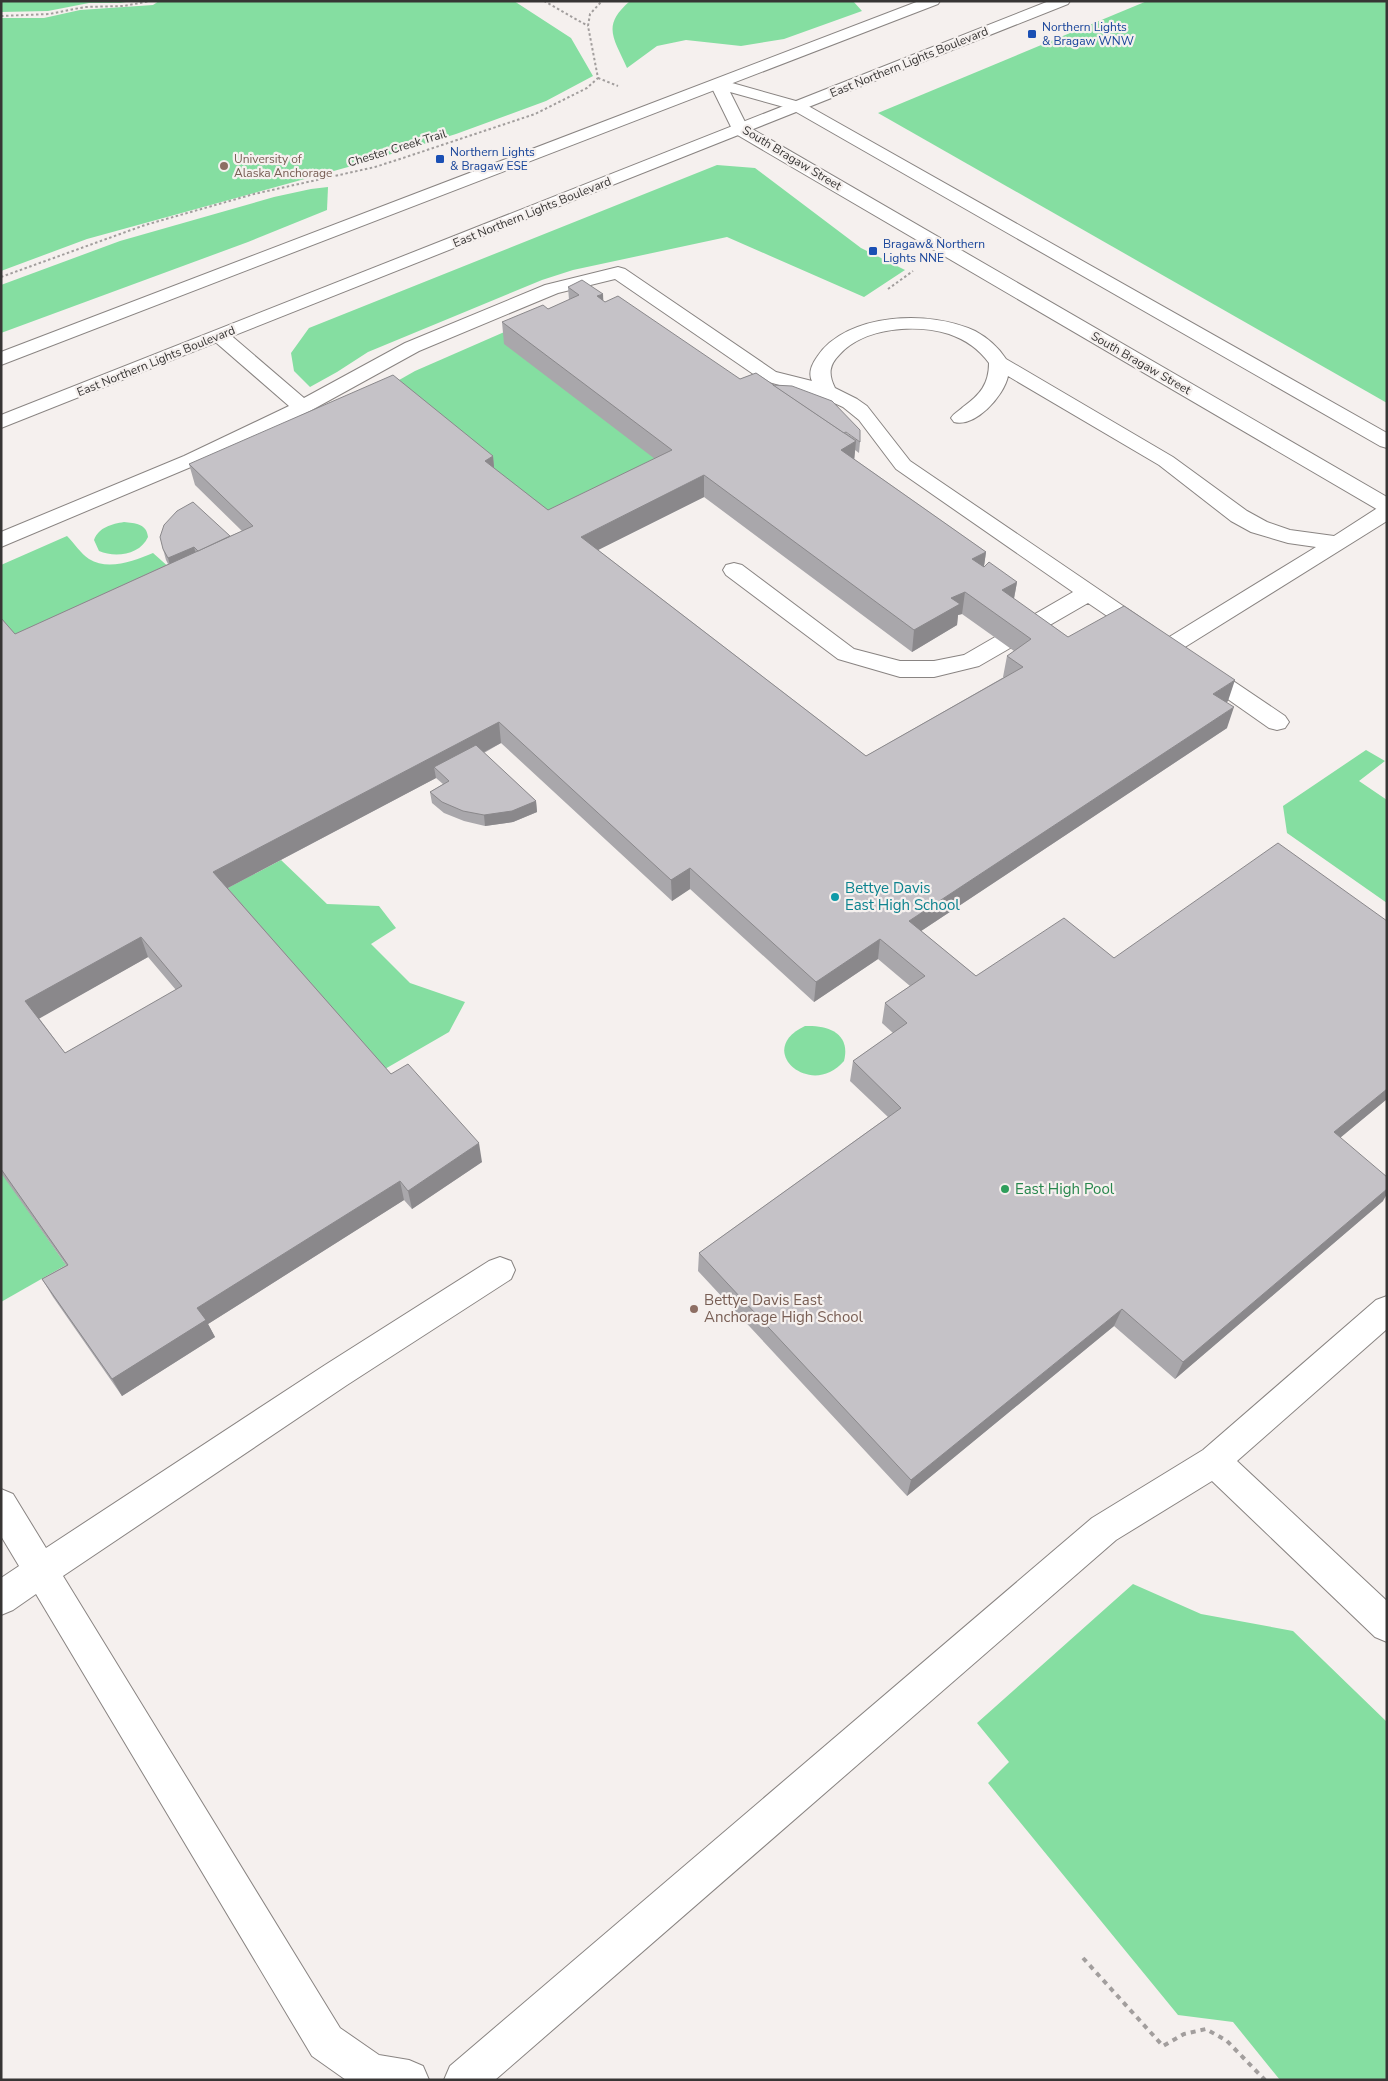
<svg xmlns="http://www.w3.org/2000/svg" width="1388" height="2081" viewBox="0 0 1388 2081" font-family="'Nunito Sans',sans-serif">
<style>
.green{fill:#85dea1}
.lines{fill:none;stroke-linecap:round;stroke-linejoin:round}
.lane-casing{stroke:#898482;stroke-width:2}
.secondary-casing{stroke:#898482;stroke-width:2}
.primary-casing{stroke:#898482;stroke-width:2}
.path-far1{stroke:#a29e9d;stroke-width:2;stroke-dasharray:2.5 2.5;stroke-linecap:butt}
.path{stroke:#a29e9d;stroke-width:4;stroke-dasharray:5 5;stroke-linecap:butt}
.lane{fill:#fff;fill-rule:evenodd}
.secondary{fill:#fff;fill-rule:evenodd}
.primary{fill:#fff;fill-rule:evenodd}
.wall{fill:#a9a7ab;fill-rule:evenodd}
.shaded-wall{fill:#8a888b}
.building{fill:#c5c2c7;stroke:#8a888b;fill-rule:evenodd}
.transit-dot{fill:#1a4fb4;stroke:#f5f0ee;stroke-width:2}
.education-dot{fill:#8d6e63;stroke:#f5f0ee;stroke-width:2}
.culture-dot{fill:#0f9aa8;stroke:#f5f0ee;stroke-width:2}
.leisure-dot{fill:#2e9e5b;stroke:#f5f0ee;stroke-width:2}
.labels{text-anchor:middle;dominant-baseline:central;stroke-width:4.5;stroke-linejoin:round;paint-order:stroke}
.far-transit-label{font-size:12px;fill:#164399;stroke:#f5f0ee;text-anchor:start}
.far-street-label{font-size:12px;fill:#373534;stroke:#f5f0ee}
.far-education-label{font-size:12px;fill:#785e54;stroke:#f5f0ee;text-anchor:start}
.culture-label{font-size:15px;fill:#0d838f;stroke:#f5f0ee;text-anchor:start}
.leisure-label{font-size:15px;fill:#27864d;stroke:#f5f0ee;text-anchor:start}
.education-label{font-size:15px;fill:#785e54;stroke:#f5f0ee;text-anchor:start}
</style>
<rect width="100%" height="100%" fill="#f5f0ee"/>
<!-- green -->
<g class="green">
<path d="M1,1H133L120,3H89L48,11L1,12Z"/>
<path d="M159,1H514L571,38L593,76L546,101L456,134L359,164L87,239L1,271V18H44L80,10L153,5Z"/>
<path d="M630,1H853L862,11L784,39L741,46L686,40L657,46L627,68C614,38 601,26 630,1Z"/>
<path d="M1147,1H1387V403L878,113Z"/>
<path d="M717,165L755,168L861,248L905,270L864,297L727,237L573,270L542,280L368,352L337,372L310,387L294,371L291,353L309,328Z"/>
<path d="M328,187L327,210L248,242L1,333V285L120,241L274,197L311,189Z"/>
<path d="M534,319L672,472L549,531L281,447L415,371Z"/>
<path d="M124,522C135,523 147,524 148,537C140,555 115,558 99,551L94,540C99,527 112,524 124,522Z"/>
<path d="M67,536C74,543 81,554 89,559C108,571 134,561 153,553L171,569L23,655L1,630V565Z"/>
<path d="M1366,750L1385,761L1359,781L1387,800V903L1287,833L1283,806Z"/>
<path d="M281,860L327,904L379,906L396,928L371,944L410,983L465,1002L449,1032L378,1073L220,892Z"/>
<path d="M805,1026C828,1025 851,1033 844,1061C811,1100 753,1050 805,1026Z"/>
<path d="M1,1172L66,1265L1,1302Z"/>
<path d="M1133,1584L1201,1614L1293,1631L1387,1722V2080H1280L1233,2022L1178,2015L988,1783L1009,1762L977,1723Z"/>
</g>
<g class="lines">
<defs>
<g id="lane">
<path d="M618,267L625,269L776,372L812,381C808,373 812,364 817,357C847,312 931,310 975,331C988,338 998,347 1006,359L1173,457L1247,511L1267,522L1290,530L1334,536L1379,507L1387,506V521L1177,652L1169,655L1161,652L1158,647L1161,642L1316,547L1288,543L1251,532L1231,521L1159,465L1008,376C1004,396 975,428 954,422L951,418C954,413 959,411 963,407C980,395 989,384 989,363C979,349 966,340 949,334C916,324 865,327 840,354C829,365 828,374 835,388L857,399L867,406L910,461L1154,627L1157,632L1154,637L1146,639L1138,637L1088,603L979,666L934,677H900L838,659L726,575L723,570L726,565L734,563L742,565L854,649L900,661H934L964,655L1073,592L896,469L859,420L843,407L821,397L762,380L615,279L558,293L419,351L310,411L198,464L1,547V532L184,456L289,406L213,340L210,336L213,332L220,330L227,332L304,398L405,343L545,285Z"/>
<path d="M1200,661L1208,664L1285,716L1289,722L1285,728L1277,730L1269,728L1192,674L1188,669L1192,664Z"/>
<path d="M500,1257L511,1261L515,1270L511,1279L347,1385L63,1576L340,2028L379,2055L409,2060L423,2066L429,2080H346L312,2056L36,1594L13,1610L1,1615V1578L19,1566L1,1536V1489L13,1494L46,1548L325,1365L489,1261Z"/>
<path d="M1387,1296V1329L1237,1461L1387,1601V1642L1375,1637L1212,1481L1116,1540L495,2080H444L450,2066L1092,1518L1203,1450L1376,1300Z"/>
</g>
<path id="secondary" d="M718,79L803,103L1387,433V448L1380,446L791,109L730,92L747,126L1387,497V512L1380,511L734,133L710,84L712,81Z"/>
<g id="primary">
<path d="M919,1H940L938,4L1,365V352Z"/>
<path d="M1049,1H1070L1068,4L1,428V415Z"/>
</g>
</defs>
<!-- lane casing -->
<use href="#lane" class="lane-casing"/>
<!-- secondary casing -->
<use href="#secondary" class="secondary-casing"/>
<!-- primary casing -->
<use href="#primary" class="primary-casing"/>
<!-- path-far1 -->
<g class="path-far1">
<path d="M544,1L588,26"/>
<path d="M1,16L49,14L85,7L124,6L150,1"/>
<path d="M598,78L618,86"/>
<path d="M1,277L145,225L254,194L375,167L403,158L535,114L587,88L598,78L588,26L590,14L602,1"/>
<path d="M888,289L913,271"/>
</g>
<!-- path -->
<path class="path" d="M1083,1958L1163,2046L1184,2034L1206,2029L1227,2041L1265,2080"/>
<!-- lane -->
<use href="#lane" class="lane"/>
<!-- secondary -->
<use href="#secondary" class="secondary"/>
<!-- primary -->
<use href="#primary" class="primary"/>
</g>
<!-- wall -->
<path class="wall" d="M568,287L603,301L740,379L756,373L860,442L859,453L855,450L854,459L986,552L984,566L1017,582L1014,599L1068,637L1228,701L1227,702V728L921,931L976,976L1387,921V1099L1340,1138L1383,1201L1175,1379L1114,1326L907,1496L698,1271L699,1253L888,1117L850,1081L853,1061L893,1033L882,1023L885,1003L910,986L878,959L814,1002L690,889L672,901L501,743L484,753L536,801L537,812L513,822L485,826L464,821L444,813L432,803L430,792L443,784L436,778L228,888L391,1074L482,1162L412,1209L404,1200L208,1324L215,1337L122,1396L53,1297L42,1279L66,1265L1,1173V618L15,634L168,564L166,560L163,549L230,536L242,531L195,485L189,464L493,456L494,469L548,510L655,459L504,344L502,322L548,309L569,300ZM704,497L912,652L957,625L958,615L962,614L1014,651L1007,656L1003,677H1004L866,756L598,550ZM148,957L176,990L65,1053L39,1018Z"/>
<!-- shaded-wall -->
<g class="shaded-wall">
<path d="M603,294L604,315L597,296Z"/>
<path d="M856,441L854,462L841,450Z"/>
<path d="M493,456L495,478L485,461Z"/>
<path d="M704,475V497L582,558L581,537Z"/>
<path d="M194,547L197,558L171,569L168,558Z"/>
<path d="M986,552L983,573L972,559Z"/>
<path d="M1017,582L1013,603L1002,590Z"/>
<path d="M965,592L962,614L958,615L957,625L912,652L914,630L951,598Z"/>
<path d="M1235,680L1228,701L1206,715L1213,694Z"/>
<path d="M1234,707L1227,728L906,941L909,921Z"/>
<path d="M499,722L501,743L442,774L434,767L436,778L220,892L213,872Z"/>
<path d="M536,801L537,812L513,822L485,826L484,815Z"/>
<path d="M690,868V889L672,901L671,880Z"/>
<path d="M141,937L148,957L35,1021L25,1001Z"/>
<path d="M880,939L878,959L814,1002L816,982Z"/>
<path d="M1387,1089V1099L1324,1151L1334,1132Z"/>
<path d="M479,1143L482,1162L412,1209L408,1191Z"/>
<path d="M400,1181L404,1200L208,1324L215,1337L122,1396L112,1379L197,1308Z"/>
<path d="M1387,1189V1194L1383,1201L1175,1379L1183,1362Z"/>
<path d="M1122,1309L1114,1326L907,1496L911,1480Z"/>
</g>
<!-- building -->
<g class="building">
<path d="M582,280L603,294L597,296L605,302L618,296L740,379L756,373L856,441L841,450L986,552L972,559L984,567L989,562L1017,582L1002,590L1068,637L1124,606L1235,680L1213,694L1234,707L909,921L976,976L1064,918L1114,958L1278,843L1387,921V1089L1334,1132L1387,1177V1189L1183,1362L1122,1309L911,1480L699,1253L901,1108L853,1061L907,1023L885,1003L925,976L880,939L816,982L690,868L671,880L499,722L213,872L391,1074L408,1064L479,1143L408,1191L400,1181L197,1308L206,1320L112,1379L42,1279L68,1265L1,1169V618L15,634L253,526L189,464L393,375L493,456L485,461L548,510L672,450L502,322L543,305L548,309L579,295L568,287ZM704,475L914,630L960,604L951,598L965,592L1031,639L1007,656L1023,667L866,756L581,537ZM141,937L182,986L65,1053L25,1001Z"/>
<path d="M773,385L792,386L832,401L860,430V442L846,432L844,433Z"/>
<path d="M193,502L230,536L198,551L194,547L168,558L163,549L160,537L164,525L177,511Z"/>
<path d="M476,745L536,801L512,811L484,815L463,811L442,802L430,792L449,781L434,767Z"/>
</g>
<!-- markers -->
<g class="transit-dot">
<rect x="1027" y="29" width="10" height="10" rx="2.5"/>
<rect x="435" y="154" width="10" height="10" rx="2.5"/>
<rect x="868" y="246" width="10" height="10" rx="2.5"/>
</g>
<g class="education-dot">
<circle cx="224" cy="166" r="5"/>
<circle cx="694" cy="1309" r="5"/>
</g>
<circle class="culture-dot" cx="835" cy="897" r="5"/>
<circle class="leisure-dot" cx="1005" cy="1189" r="5"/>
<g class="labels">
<!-- far-transit labels -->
<g class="far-transit-label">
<text x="1042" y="27">Northern Lights<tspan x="1042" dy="14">&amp; Bragaw WNW</tspan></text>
<text x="450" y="152">Northern Lights<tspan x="450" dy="14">&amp; Bragaw ESE</tspan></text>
<text x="883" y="244">Bragaw&amp; Northern<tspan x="883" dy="14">Lights NNE</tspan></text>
</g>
<!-- far-street labels -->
<g class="far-street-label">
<text transform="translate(909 62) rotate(-22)">East Northern Lights Boulevard</text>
<text transform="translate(397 148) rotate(-17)">Chester Creek Trail</text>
<text transform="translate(792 158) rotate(31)">South Bragaw Street</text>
<text transform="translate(532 212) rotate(-22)">East Northern Lights Boulevard</text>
<text transform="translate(156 361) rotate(-22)">East Northern Lights Boulevard</text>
<text transform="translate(1141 363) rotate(30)">South Bragaw Street</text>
</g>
<!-- far-education labels -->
<g class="far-education-label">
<text x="234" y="159">University of<tspan x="234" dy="14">Alaska Anchorage</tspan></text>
</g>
<!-- culture labels -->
<g class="culture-label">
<text x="845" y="888">Bettye Davis<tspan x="845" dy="17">East High School</tspan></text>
</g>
<!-- leisure labels -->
<g class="leisure-label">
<text x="1015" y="1189">East High Pool</text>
</g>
<!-- education labels -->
<g class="education-label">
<text x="704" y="1300">Bettye Davis East<tspan x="704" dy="17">Anchorage High School</tspan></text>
</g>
</g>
<!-- border -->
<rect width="1388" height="2081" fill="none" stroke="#373534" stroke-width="5"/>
</svg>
